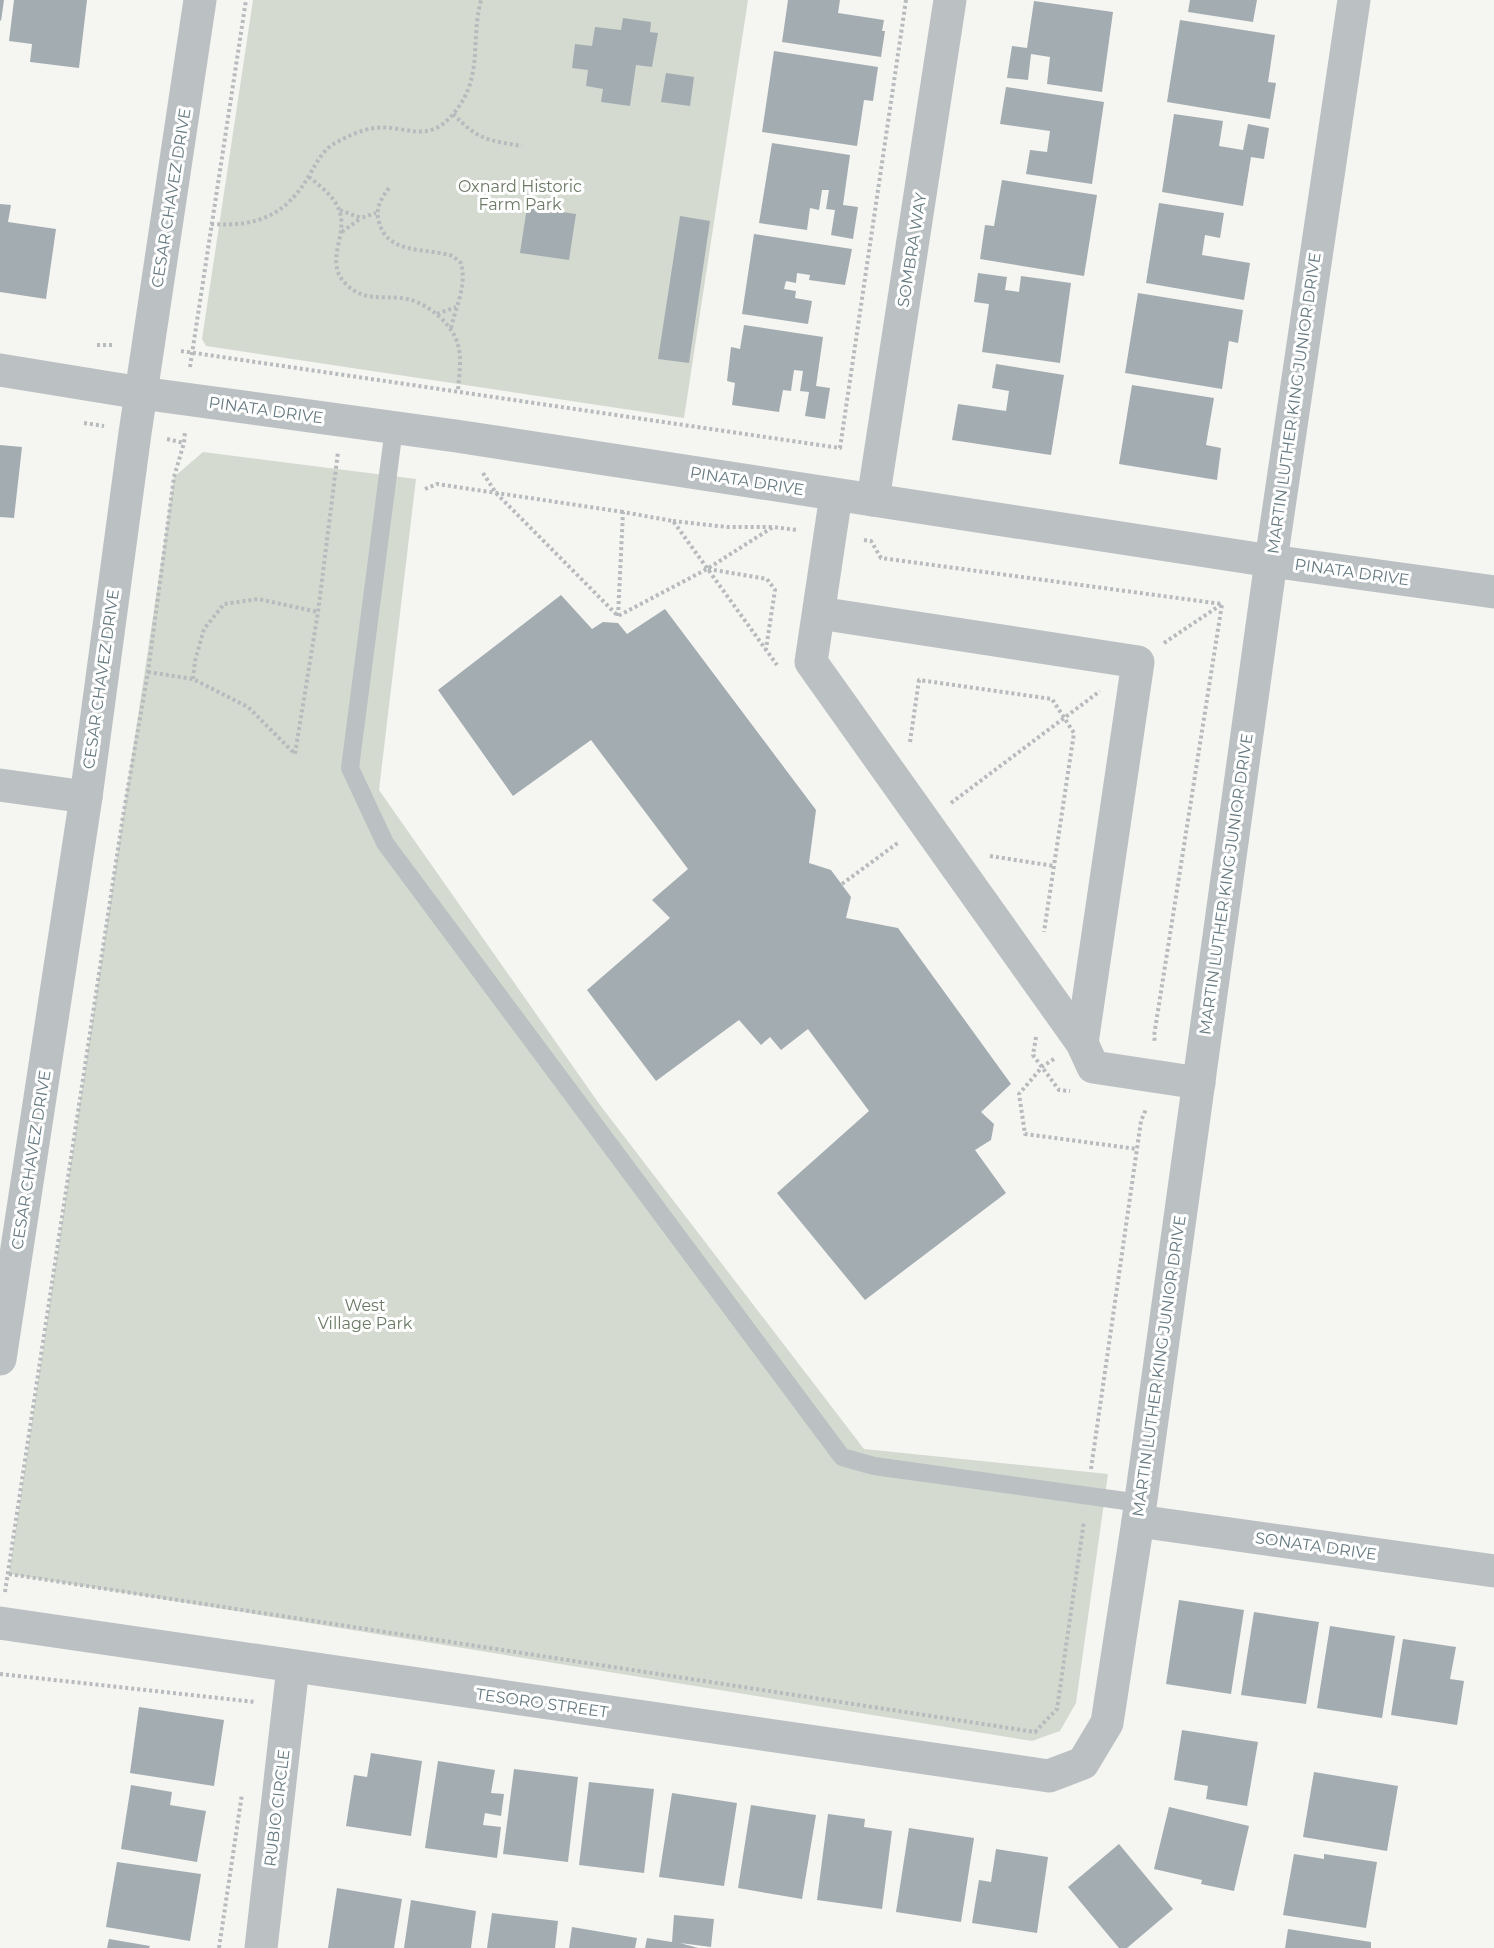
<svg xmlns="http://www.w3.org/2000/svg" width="1494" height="1948" viewBox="0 0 1494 1948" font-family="Montserrat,sans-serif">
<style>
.green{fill:#d5dad1}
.building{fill:#a3adb1}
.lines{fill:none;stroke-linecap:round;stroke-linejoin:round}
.path{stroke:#b8bbbd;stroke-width:4;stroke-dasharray:3 3;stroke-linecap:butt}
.lane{stroke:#bbc1c3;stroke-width:18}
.street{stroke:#bbc1c3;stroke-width:33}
.labels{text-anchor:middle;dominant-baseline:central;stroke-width:6;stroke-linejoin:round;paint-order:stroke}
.park-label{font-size:16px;fill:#6b7964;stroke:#fff}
.street-label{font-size:16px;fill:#657981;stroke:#fff}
</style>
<rect width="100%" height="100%" fill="#f5f5f2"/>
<!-- green -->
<g class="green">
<path d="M253,0H748L684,418L206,346L202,339Z"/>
<path d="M203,452L416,479L379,790L600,1105L864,1449L1108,1474L1076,1703L1060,1731L1032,1741L9,1574L174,477Z"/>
</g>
<!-- building -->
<g class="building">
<path d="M0,0H4L1,21L0,20Z"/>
<path d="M14,0H87L79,68L30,62L32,44L9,41Z"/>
<path d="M788,0H840L838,13L884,20L882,31H885L881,57L782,42Z"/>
<path d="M1190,0H1257L1253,22L1188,12Z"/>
<path d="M1034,1L1113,12L1102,92L1047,84L1050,57L1031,54L1028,80L1007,78L1012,46L1027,48Z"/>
<path d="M623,18L651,22L650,32L658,33L652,67L636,65L630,106L601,102L603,89L586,86L588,70L572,68L575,44L592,46L595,27L621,30Z"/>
<path d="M1180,20L1275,35L1268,82L1276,83L1270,119L1167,102Z"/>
<path d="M774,51L878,67L873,101L864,100L857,146L762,132Z"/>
<path d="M666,73L694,77L690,106L661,102Z"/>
<path d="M1006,87L1104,102L1092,184L1026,174L1030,150L1047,152L1050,131L1000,124Z"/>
<path d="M1174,114L1223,121L1219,146L1243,150L1248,124L1269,128L1264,159L1251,157L1243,206L1162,192Z"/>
<path d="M772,143L850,155L843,205L858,207L853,239L831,235L835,210L826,209L829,190H822L819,210L810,208L807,230L759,223Z"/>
<path d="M1002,180L1097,195L1084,276L980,259L985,225L994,226Z"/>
<path d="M1159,203L1224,213L1220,238L1205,235L1202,255L1250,263L1244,300L1146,283Z"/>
<path d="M0,204L11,205L8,222L56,229L46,299L0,292Z"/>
<path d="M527,207L576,214L569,260L520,253Z"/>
<path d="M680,216L710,221L689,363L658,359Z"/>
<path d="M754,234L852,249L845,285L809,280L810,275L797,273L796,283L786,281L784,289L796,291L795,298L812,301L808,324L742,314Z"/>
<path d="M978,273L1007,277L1005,290L1019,292L1021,276L1071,283L1060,363L982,352L989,304L974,302Z"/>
<path d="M1138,293L1243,310L1238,343L1229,341L1222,389L1125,373Z"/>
<path d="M744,325L823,337L816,386L830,388L825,419L805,416L809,392L800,391L803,371L794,370L791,391L783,390L779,412L732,405L735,383L727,381L731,347L740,349Z"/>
<path d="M996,364L1064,375L1051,455L952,440L958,404L1006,411L1009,391L992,388Z"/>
<path d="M1132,385L1214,398L1206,445L1221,448L1217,480L1119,464Z"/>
<path d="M0,445L22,447L14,518L0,517Z"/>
<path d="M561,595L592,629L603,622L618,623L627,634L665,609L816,810L809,863L831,870L851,897L846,918L898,928L1011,1084L981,1112L994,1124L991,1140L975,1150L1006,1193L865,1300L777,1193L869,1111L808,1029L781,1050L770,1037L761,1045L739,1020L656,1081L587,990L670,918L652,900L688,869L591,740L513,796L438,690Z"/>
<path d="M1179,1600L1244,1610L1231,1694L1166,1684Z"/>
<path d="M1254,1612L1319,1622L1306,1704L1241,1695Z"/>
<path d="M1330,1626L1395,1636L1382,1718L1317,1708Z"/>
<path d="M1403,1639L1456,1647L1450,1679L1464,1681L1457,1725L1391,1715Z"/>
<path d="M139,1707L224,1720L214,1786L130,1773Z"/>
<path d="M1182,1730L1258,1742L1247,1806L1206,1799L1208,1786L1174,1780Z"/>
<path d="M371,1753L422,1761L411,1836L346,1826L354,1775L367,1777Z"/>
<path d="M438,1761L495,1770L491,1793L504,1794L501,1816L485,1813L483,1825L501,1827L497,1858L425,1848Z"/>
<path d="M514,1769L578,1777L568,1862L503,1854Z"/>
<path d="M1314,1772L1398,1786L1387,1851L1303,1837Z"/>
<path d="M589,1782L654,1789L644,1873L579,1865Z"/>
<path d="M131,1785L172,1792L170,1805L206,1811L197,1862L121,1849Z"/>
<path d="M672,1793L737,1803L724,1886L659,1877Z"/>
<path d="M751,1805L816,1815L802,1899L738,1888Z"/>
<path d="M1169,1807L1249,1826L1234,1891L1201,1884L1202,1880L1154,1869Z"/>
<path d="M828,1814L865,1819L864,1827L892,1831L882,1909L817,1900Z"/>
<path d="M909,1828L974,1838L961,1922L896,1912Z"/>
<path d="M1119,1844L1173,1909L1127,1948H1119L1068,1887Z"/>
<path d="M996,1849L1048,1857L1037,1933L972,1923L979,1880L991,1882Z"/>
<path d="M1294,1854L1324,1859V1854L1377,1862L1366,1928L1283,1915Z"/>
<path d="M117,1862L201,1874L190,1941L106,1927Z"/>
<path d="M337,1888L402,1899L394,1948H328Z"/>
<path d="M411,1900L476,1911L471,1948H404Z"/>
<path d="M492,1913L558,1921L555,1948H487Z"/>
<path d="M674,1915L714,1919L711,1947L680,1943L698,1948H645L647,1938L672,1942Z"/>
<path d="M572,1927L637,1938L635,1948H569Z"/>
<path d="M1288,1929L1371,1942V1948H1285Z"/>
<path d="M109,1939L150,1946L149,1948H107Z"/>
</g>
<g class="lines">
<!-- path -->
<g class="path">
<path d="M453,114C479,140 486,140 522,146"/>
<path d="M309,177C320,186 334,196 339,210C349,235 323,262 346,284C363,301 379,296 401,298C424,300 452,322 458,345C462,359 459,376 458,391"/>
<path d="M389,188C381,199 375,208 379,222C387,254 424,248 449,255C454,256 457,260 461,263C467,286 456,306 451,328"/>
<path d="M340,210L361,218L376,213"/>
<path d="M211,224C257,227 286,216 310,174C318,160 324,148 339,141C350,135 362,130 374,128C406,124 427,146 454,113C484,77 470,42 481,0"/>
<path d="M342,232L361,218"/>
<path d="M437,314L456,307"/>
<path d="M97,345H114"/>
<path d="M181,351L840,448L906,0"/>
<path d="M190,367L246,0"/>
<path d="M84,423L104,426"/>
<path d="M167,439L184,443"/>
<path d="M483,473L496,493L618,616L707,569L773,527L797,530"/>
<path d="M425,489L437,484L623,512"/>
<path d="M673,521L727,527H773"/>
<path d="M864,540L871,541L881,558L1222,604L1154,1036L1155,1043"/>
<path d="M708,569L767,579L775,590L766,649"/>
<path d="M618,616L623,512L673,521L777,665"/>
<path d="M1164,643L1222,604"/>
<path d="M148,672L193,679L248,707L295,754L318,612L338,452"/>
<path d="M193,679L195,661L204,629L224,604L258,599L318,612"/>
<path d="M910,742L919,680L1052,699L1074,733L1044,932"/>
<path d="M951,803L1100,691"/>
<path d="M990,856L1054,866"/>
<path d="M842,884L899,842"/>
<path d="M1036,1037L1033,1055L1059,1090L1070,1091"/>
<path d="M1054,1059L1043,1066L1019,1094L1025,1134L1137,1149"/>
<path d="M1091,1469L1141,1121L1146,1109"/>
<path d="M9,1574L1035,1732L1057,1709L1084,1521"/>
<path d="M5,1592L123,816L148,672L174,477L184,443L185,431"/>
<path d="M0,1674L255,1702"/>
<path d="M219,1948L242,1794"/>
</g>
<!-- lane -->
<path class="lane" d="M394,428L350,768L385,843L842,1457L874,1466L1140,1503"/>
<!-- street -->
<g class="street">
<path d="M0,370L141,393L456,436L1271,561L1494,592"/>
<path d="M836,495L811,662L1082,1043L1093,1067L1199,1083"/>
<path d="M873,500L950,0"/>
<path d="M819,613L1138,662L1082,1043"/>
<path d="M0,785L86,797"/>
<path d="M0,1359L86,797L135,433L200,0"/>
<path d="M1138,1521L1494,1571"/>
<path d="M0,1623L1049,1776L1083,1763L1107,1723L1138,1521L1271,561L1354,0"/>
<path d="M261,1948L293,1667"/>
</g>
</g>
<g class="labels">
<!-- park labels -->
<g class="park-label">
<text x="520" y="186">Oxnard Historic<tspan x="520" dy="18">Farm Park</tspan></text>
<text x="365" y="1305">West<tspan x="365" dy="18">Village Park</tspan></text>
</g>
<!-- street labels -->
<g class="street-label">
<text transform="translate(171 198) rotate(-81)">CESAR CHAVEZ DRIVE</text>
<text transform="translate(912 250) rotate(-81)">SOMBRA WAY</text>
<text transform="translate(1294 403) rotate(-82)">MARTIN LUTHER KING JUNIOR DRIVE</text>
<text transform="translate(266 410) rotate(8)">PINATA DRIVE</text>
<text transform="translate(747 481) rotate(9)">PINATA DRIVE</text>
<text transform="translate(1352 572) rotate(8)">PINATA DRIVE</text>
<text transform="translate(101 679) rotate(-82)">CESAR CHAVEZ DRIVE</text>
<text transform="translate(1226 884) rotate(-82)">MARTIN LUTHER KING JUNIOR DRIVE</text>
<text transform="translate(31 1160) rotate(-81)">CESAR CHAVEZ DRIVE</text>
<text transform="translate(1159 1366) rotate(-82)">MARTIN LUTHER KING JUNIOR DRIVE</text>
<text transform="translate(1316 1546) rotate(8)">SONATA DRIVE</text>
<text transform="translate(542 1703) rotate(8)">TESORO STREET</text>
<text transform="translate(277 1808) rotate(-83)">RUBIO CIRCLE</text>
</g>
</g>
</svg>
